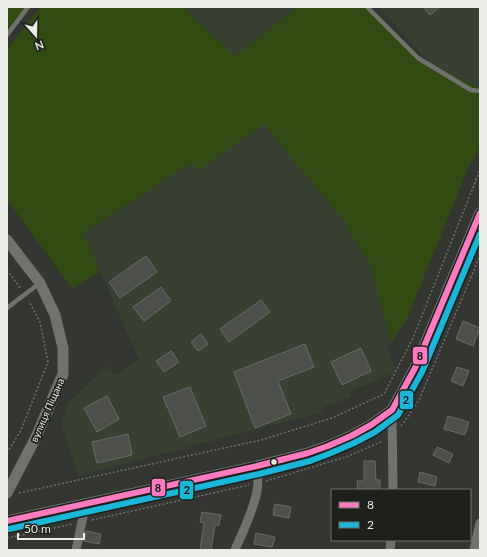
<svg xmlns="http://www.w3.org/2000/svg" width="487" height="557" viewBox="0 0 487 557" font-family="Lato,sans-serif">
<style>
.built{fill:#384131}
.green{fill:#314b12}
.building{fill:#4c4f4a;stroke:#686a65}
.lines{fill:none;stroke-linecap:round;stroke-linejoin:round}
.path{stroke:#6d706b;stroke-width:1.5;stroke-dasharray:2 2;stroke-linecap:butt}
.service{stroke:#70736d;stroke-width:4.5}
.minor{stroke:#70736d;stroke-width:9}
.tertiary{stroke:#70736d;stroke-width:11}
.bus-1-casing{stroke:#1d201b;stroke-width:9}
.bus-2-casing{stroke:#1d201b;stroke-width:9}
.bus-1{stroke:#fe7ac1;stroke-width:6}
.bus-2{stroke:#1ab6d8;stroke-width:6}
.bus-dot{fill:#e9ede5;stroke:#1d201b;stroke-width:1.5}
.labels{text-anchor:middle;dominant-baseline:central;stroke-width:3.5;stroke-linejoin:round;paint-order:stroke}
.street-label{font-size:10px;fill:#e9ede5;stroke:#1d201b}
.line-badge{stroke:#1d201b;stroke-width:1.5}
.pale-badge-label{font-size:11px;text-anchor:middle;font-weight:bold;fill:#111}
</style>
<rect width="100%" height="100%" fill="#343731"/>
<!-- built -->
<g class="built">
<path d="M182,7H298L235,56Z"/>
<path d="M379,7H480V86L456,79L428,61Z"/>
<path d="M264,123L346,223L351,235L369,261L392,342L386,344L396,372L349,392L350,397L321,408L322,412L78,476L61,423L68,403L107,366L115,375L139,360L83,233L190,163L199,170Z"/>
</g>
<!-- green -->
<g class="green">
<path d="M7,7H27L7,34Z"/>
<path d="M41,7H182L235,56L298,7H367L418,58L480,88V148L468,168L408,317L392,342L369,261L351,235L346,223L264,124L199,170L190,163L83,233L100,272L72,288L7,200V49Z"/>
</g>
<!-- building -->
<g class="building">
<path d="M423,7H440L430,15Z"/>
<path d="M146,256L157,272L120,298L109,282Z"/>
<path d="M161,287L171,301L144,321L133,307Z"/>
<path d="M261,300L270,312L229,342L220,329Z"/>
<path d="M463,321L480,328L473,346L456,339Z"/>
<path d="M201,334L208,344L198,351L191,342Z"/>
<path d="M305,344L314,367L278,381L291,414L255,428L234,372Z"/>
<path d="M361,348L371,371L342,385L331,362Z"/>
<path d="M171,351L179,362L164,372L156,361Z"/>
<path d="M457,367L469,371L463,386L451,381Z"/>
<path d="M190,387L206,426L180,437L163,397Z"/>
<path d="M107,396L119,419L97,432L84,408Z"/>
<path d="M448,416L469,422L465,435L444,429Z"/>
<path d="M128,434L132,455L97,463L92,442Z"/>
<path d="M437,447L453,454L449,463L433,455Z"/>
<path d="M364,461H375L376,480H380V490H358L357,481H364Z"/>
<path d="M420,472L437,477L435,486L418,482Z"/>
<path d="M275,504L291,507L289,518L273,515Z"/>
<path d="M202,512L221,515L219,525H215L211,550H200L204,523L200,522Z"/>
<path d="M86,531L101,534L99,544L84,541Z"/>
<path d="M256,533L275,537L272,547L254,544Z"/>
</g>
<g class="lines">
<!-- path -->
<g class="path">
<path d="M7,270L21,289"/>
<path d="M401,426L405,421L419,400L480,256"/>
<path d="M7,453L21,430L48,362L40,322L29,301"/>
<path d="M266,481L346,457L383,441"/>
<path d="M19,493L261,440L332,418L384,394L413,338L480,170"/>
<path d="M92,520L249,485"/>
<path d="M7,538L73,524"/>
</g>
<!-- service -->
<g class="service">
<path d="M367,7L418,58L471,90L480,91"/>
<path d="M7,35L28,7"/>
<path d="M7,308L40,283"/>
</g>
<!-- minor -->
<g class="minor">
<path d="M392,410L393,490"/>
<path d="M76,550L86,503"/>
<path d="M235,550C243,531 253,512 257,491C259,483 257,474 257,466"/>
<path d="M390,550L391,540"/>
<path d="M474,550L480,523"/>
</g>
<!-- tertiary -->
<g class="tertiary">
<path d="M7,240L40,283L55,315L63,348V374L36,437L7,493"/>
<path d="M7,521L257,466L308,453L328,446L351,436L371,425L392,410L415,368L480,213"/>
</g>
<defs>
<path id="bus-1" d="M7,521L257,466L308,453L328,446L351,436L371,425L392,410L415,368L480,213"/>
<path id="bus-2" d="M9,529L259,474L310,461L331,453L354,443L375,432L398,415L422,372L480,234"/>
</defs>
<!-- bus-1 casing -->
<use href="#bus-1" class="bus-1-casing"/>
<!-- bus-2 casing -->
<use href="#bus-2" class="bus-2-casing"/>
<!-- bus-1 -->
<use href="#bus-1" class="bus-1"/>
<!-- bus-2 -->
<use href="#bus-2" class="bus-2"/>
</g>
<!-- markers -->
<circle class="bus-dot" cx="274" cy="462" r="3.5"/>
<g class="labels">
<!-- street labels -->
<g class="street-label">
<text transform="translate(47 410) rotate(-66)">вулиця Піщана</text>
</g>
</g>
<g class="line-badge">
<rect x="412" y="346" width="16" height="19" rx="4" fill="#fe7ac1"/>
<rect x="399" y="390" width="15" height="20" rx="4" fill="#1ab6d8"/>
<rect x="151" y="478" width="15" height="19" rx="4" fill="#fe7ac1"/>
<rect x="179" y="480" width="15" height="20" rx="4" fill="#1ab6d8"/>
</g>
<g class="pale-badge-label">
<text x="420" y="360">8</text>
<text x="406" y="404">2</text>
<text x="158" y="492">8</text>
<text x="187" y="494">2</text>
</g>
<!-- border -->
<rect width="487" height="557" fill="none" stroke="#e9ede5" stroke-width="16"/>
<!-- legend -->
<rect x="331" y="489" width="140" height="52" fill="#1d201b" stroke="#6f726c"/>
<rect x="339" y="502" width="20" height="6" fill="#fe7ac1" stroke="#6f726c"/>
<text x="367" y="509" font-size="12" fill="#e9ede5">8</text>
<rect x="339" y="522" width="20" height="6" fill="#1ab6d8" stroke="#6f726c"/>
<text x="367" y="529" font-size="12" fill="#e9ede5">2</text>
<!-- north arrow -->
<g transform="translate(36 36) rotate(160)" stroke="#1d201b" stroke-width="3" paint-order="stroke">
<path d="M0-3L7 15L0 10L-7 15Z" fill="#e9ede5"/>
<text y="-6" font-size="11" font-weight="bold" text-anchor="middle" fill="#e9ede5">N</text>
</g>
<!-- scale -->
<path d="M18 533v6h66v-6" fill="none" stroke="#e9ede5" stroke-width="2"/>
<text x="24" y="533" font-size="12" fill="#e9ede5" stroke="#1d201b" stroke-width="3" paint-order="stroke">50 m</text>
</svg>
